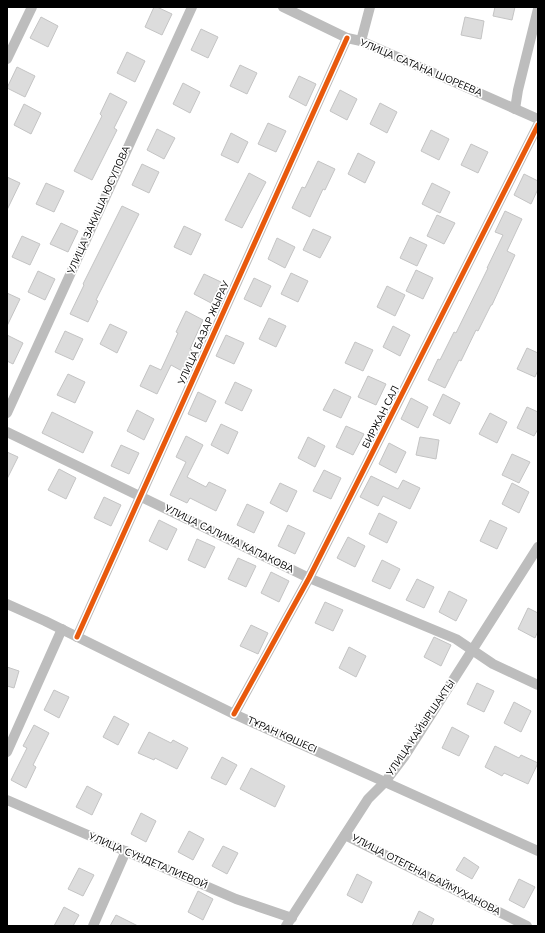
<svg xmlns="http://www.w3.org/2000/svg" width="545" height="933" viewBox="0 0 545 933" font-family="'Nunito Sans',sans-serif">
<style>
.building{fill:#dcdcdc;stroke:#c4c4c4}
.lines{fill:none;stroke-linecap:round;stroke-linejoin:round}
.minor{stroke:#bdbdbd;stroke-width:10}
.cycleway-casing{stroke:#fff;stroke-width:8}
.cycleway{stroke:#e8590c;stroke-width:5}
.labels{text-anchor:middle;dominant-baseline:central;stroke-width:3.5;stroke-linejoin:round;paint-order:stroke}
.street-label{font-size:10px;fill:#000;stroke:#fff}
</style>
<rect width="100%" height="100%" fill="#fff"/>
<!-- building -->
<g class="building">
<path d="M154,7H157L172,14L162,35L145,27Z"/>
<path d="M495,7H515L512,20L493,16Z"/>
<path d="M41,17L58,26L48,47L30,38Z"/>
<path d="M465,17L484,21L481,39L461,35Z"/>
<path d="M201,29L218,37L208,58L191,50Z"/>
<path d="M127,52L145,61L135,82L117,73Z"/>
<path d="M240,65L257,73L247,94L230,86Z"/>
<path d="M17,67L35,76L25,97L7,88Z"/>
<path d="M299,76L316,84L306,106L289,97Z"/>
<path d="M183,83L200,92L190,113L173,104Z"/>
<path d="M340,90L357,99L347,120L330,111Z"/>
<path d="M110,93L127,102L114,128L117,130L92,180L74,171L102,116L100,114Z"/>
<path d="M380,103L397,112L387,133L370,124Z"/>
<path d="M24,104L41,113L31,134L14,125Z"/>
<path d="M268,123L286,131L276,152L258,144Z"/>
<path d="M157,129L175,138L164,159L147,150Z"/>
<path d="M431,130L449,139L439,160L421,151Z"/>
<path d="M231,133L248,142L238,163L221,155Z"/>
<path d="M471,144L488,152L478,173L461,165Z"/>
<path d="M358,153L375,162L365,183L348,174Z"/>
<path d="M318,161L335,169L325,190L323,189L310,217L292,208L302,187L305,188Z"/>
<path d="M142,164L159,172L149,193L132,185Z"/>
<path d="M249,173L266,182L242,228L225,220Z"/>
<path d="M524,174L538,181V189L531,204L514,195Z"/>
<path d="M7,177L20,183L7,210Z"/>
<path d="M46,183L64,191L54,212L36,204Z"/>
<path d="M432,183L450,192L440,213L422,204Z"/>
<path d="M122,206L139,214L96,300L98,301L88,322L70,314L84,285L83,284Z"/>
<path d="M505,211L522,219L507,251L515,255L492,305H491L478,331L476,330L461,361L459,360L445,388L428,380L438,359L440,360L454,332L456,333L488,268H487L503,235L495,232Z"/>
<path d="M437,215L455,223L444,244L427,236Z"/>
<path d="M61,223L78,231L68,252L50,244Z"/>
<path d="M184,226L201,234L191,255L174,247Z"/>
<path d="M313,229L331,237L320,258L303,250Z"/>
<path d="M22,236L40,244L30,265L12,257Z"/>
<path d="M410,237L427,245L417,266L400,258Z"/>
<path d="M277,238L295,247L285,268L268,259Z"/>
<path d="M416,270L433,278L423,299L406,291Z"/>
<path d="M38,271L55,279L45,300L28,292Z"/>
<path d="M291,273L308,281L298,302L281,294Z"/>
<path d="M204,274L221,282L211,303L194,294Z"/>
<path d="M254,278L271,286L261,307L244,299Z"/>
<path d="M387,286L405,295L395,316L377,307Z"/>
<path d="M7,293L20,299L7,326Z"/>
<path d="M186,311L203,320L190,349L192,350L182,371L171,365L157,394L140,386L150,365L161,370L178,333L176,332Z"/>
<path d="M269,318L286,326L276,347L259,339Z"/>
<path d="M110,324L127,332L117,353L100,344Z"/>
<path d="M393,326L410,335L400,356L383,347Z"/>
<path d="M65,331L83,339L73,360L55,352Z"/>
<path d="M7,335L23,343L13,364L7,361Z"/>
<path d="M226,335L244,343L234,364L216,356Z"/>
<path d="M355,342L373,350L363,371L345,363Z"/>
<path d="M527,348L538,353V370L535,377L517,369Z"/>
<path d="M68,374L85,382L75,403L57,395Z"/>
<path d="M368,376L386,384L376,405L358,397Z"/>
<path d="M235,382L252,390L242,411L225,403Z"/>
<path d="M334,389L351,397L341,418L323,410Z"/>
<path d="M198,392L216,401L206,422L188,414Z"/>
<path d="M443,394L460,403L450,424L433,415Z"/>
<path d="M411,398L428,407L418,428L401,419Z"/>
<path d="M527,407L538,412V429L534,436L517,428Z"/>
<path d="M137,410L154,419L144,440L127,431Z"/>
<path d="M52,412L93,432L83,453L42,433Z"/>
<path d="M490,413L507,422L497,443L479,434Z"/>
<path d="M221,424L238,432L228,454L211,445Z"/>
<path d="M346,426L364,434L353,455L336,447Z"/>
<path d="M186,436L203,445L187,477L206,487L209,482L226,490L216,511L190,498L187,503L170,495L186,462L176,457Z"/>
<path d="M308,437L325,446L315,467L298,458Z"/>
<path d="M420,437L439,440L436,459L416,455Z"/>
<path d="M389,443L406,452L396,473L379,464Z"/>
<path d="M121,445L139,453L129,474L111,466Z"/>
<path d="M7,452L18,457L7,479Z"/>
<path d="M512,454L530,462L519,483L502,475Z"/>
<path d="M59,469L76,478L66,499L48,490Z"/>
<path d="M324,470L341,478L331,499L313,491Z"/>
<path d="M371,476L398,489L403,480L420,488L410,509L383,496L378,506L360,497Z"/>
<path d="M280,483L297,491L287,512L270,503Z"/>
<path d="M512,483L529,492L519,513L502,504Z"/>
<path d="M104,497L121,505L111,526L94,518Z"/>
<path d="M247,504L264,512L254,533L237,525Z"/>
<path d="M379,513L397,522L387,543L369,534Z"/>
<path d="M159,520L177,529L167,550L149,541Z"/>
<path d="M490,520L507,528L497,549L480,541Z"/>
<path d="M288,525L305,533L295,554L278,546Z"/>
<path d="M348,537L365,546L355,567L337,558Z"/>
<path d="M197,539L215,547L205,568L188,560Z"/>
<path d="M238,558L256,566L246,587L228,579Z"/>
<path d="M382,560L400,569L390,589L372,581Z"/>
<path d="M271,572L289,581L279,602L261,593Z"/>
<path d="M417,579L434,587L424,608L406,600Z"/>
<path d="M449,591L467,600L456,621L439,612Z"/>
<path d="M325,602L343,610L333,631L315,623Z"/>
<path d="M528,608L538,613V631L535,638L518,629Z"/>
<path d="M251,625L268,633L258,654L240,646Z"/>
<path d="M434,637L451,645L441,666L424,657Z"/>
<path d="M349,647L366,656L356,677L339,668Z"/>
<path d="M7,667L19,671L14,688L7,686Z"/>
<path d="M477,683L494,691L484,712L467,704Z"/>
<path d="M54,690L69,697L59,718L44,710Z"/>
<path d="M514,702L531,711L521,732L504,723Z"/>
<path d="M114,716L129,724L118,745L103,737Z"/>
<path d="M34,725L49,733L33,765L36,767L26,788L11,780L27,748L23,746Z"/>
<path d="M452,727L469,736L459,756L442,748Z"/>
<path d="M149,732L171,743L173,740L188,748L177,769L155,758L154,760L138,753Z"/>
<path d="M495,746L519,758L521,755L538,763L528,784L504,773L502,776L485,767Z"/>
<path d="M222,757L237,765L226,785L211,778Z"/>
<path d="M251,768L285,786L275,807L240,789Z"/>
<path d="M87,786L102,794L92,815L76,807Z"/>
<path d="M141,813L156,821L146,842L131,834Z"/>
<path d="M189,831L204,839L193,860L178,852Z"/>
<path d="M223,846L238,853L227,874L212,866Z"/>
<path d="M464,857L479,867L472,879L456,870Z"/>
<path d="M79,868L94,875L83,896L68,889Z"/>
<path d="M357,874L372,882L362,903L347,895Z"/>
<path d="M519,879L535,887L524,908L509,900Z"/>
<path d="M198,891L213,899L203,920L188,912Z"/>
<path d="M64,907L79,915L73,926H54Z"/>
<path d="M419,911L434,919L431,926H412Z"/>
<path d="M116,915L138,926H110Z"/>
</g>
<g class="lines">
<!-- minor -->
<g class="minor">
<path d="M283,7L347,38L361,41L538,119"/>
<path d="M361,41L370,7"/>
<path d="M7,59L32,7"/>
<path d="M515,109L518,90L538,9"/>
<path d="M7,413L192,7"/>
<path d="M7,432L309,578L456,639L493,664L538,685"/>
<path d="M7,604L45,621L234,714L538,851"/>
<path d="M77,637L347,38"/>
<path d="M234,714L309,578L538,125"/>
<path d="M7,752L62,629"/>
<path d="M7,800L236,899L292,918"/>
<path d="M345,835L527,926"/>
<path d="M93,926L126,851"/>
<path d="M286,926L368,799L385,782L404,757L538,547"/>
</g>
<defs>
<g id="cycleway">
<path d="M77,637L347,38"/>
<path d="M234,714L309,578L538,125"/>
</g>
</defs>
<!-- cycleway casing -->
<use href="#cycleway" class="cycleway-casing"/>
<!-- cycleway -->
<use href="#cycleway" class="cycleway"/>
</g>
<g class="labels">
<!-- street labels -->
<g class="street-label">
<text transform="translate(421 68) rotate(23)">УЛИЦА САТАНА ШОРЕЕВА</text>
<text transform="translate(99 210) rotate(-66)">УЛИЦА ЗАКИША ЮСУПОВА</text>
<text transform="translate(204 333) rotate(-66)">УЛИЦА БАЗАР ЖЫРАУ</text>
<text transform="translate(381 417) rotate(-63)">БИРЖАН САЛ</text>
<text transform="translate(229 539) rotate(26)">УЛИЦА САЛИМА КАПАКОВА</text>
<text transform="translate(421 728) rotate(-56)">УЛИЦА КАЙЫРШАКТЫ</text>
<text transform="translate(282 735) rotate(24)">ТҰРАН КӨШЕСІ</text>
<text transform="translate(148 861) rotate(23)">УЛИЦА СУНДЕТАЛИЕВОЙ</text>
<text transform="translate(426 875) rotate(27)">УЛИЦА ОТЕГЕНА БАЙМУХАНОВА</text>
</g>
</g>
<!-- border -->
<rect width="545" height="933" fill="none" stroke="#000000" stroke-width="16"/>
</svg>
